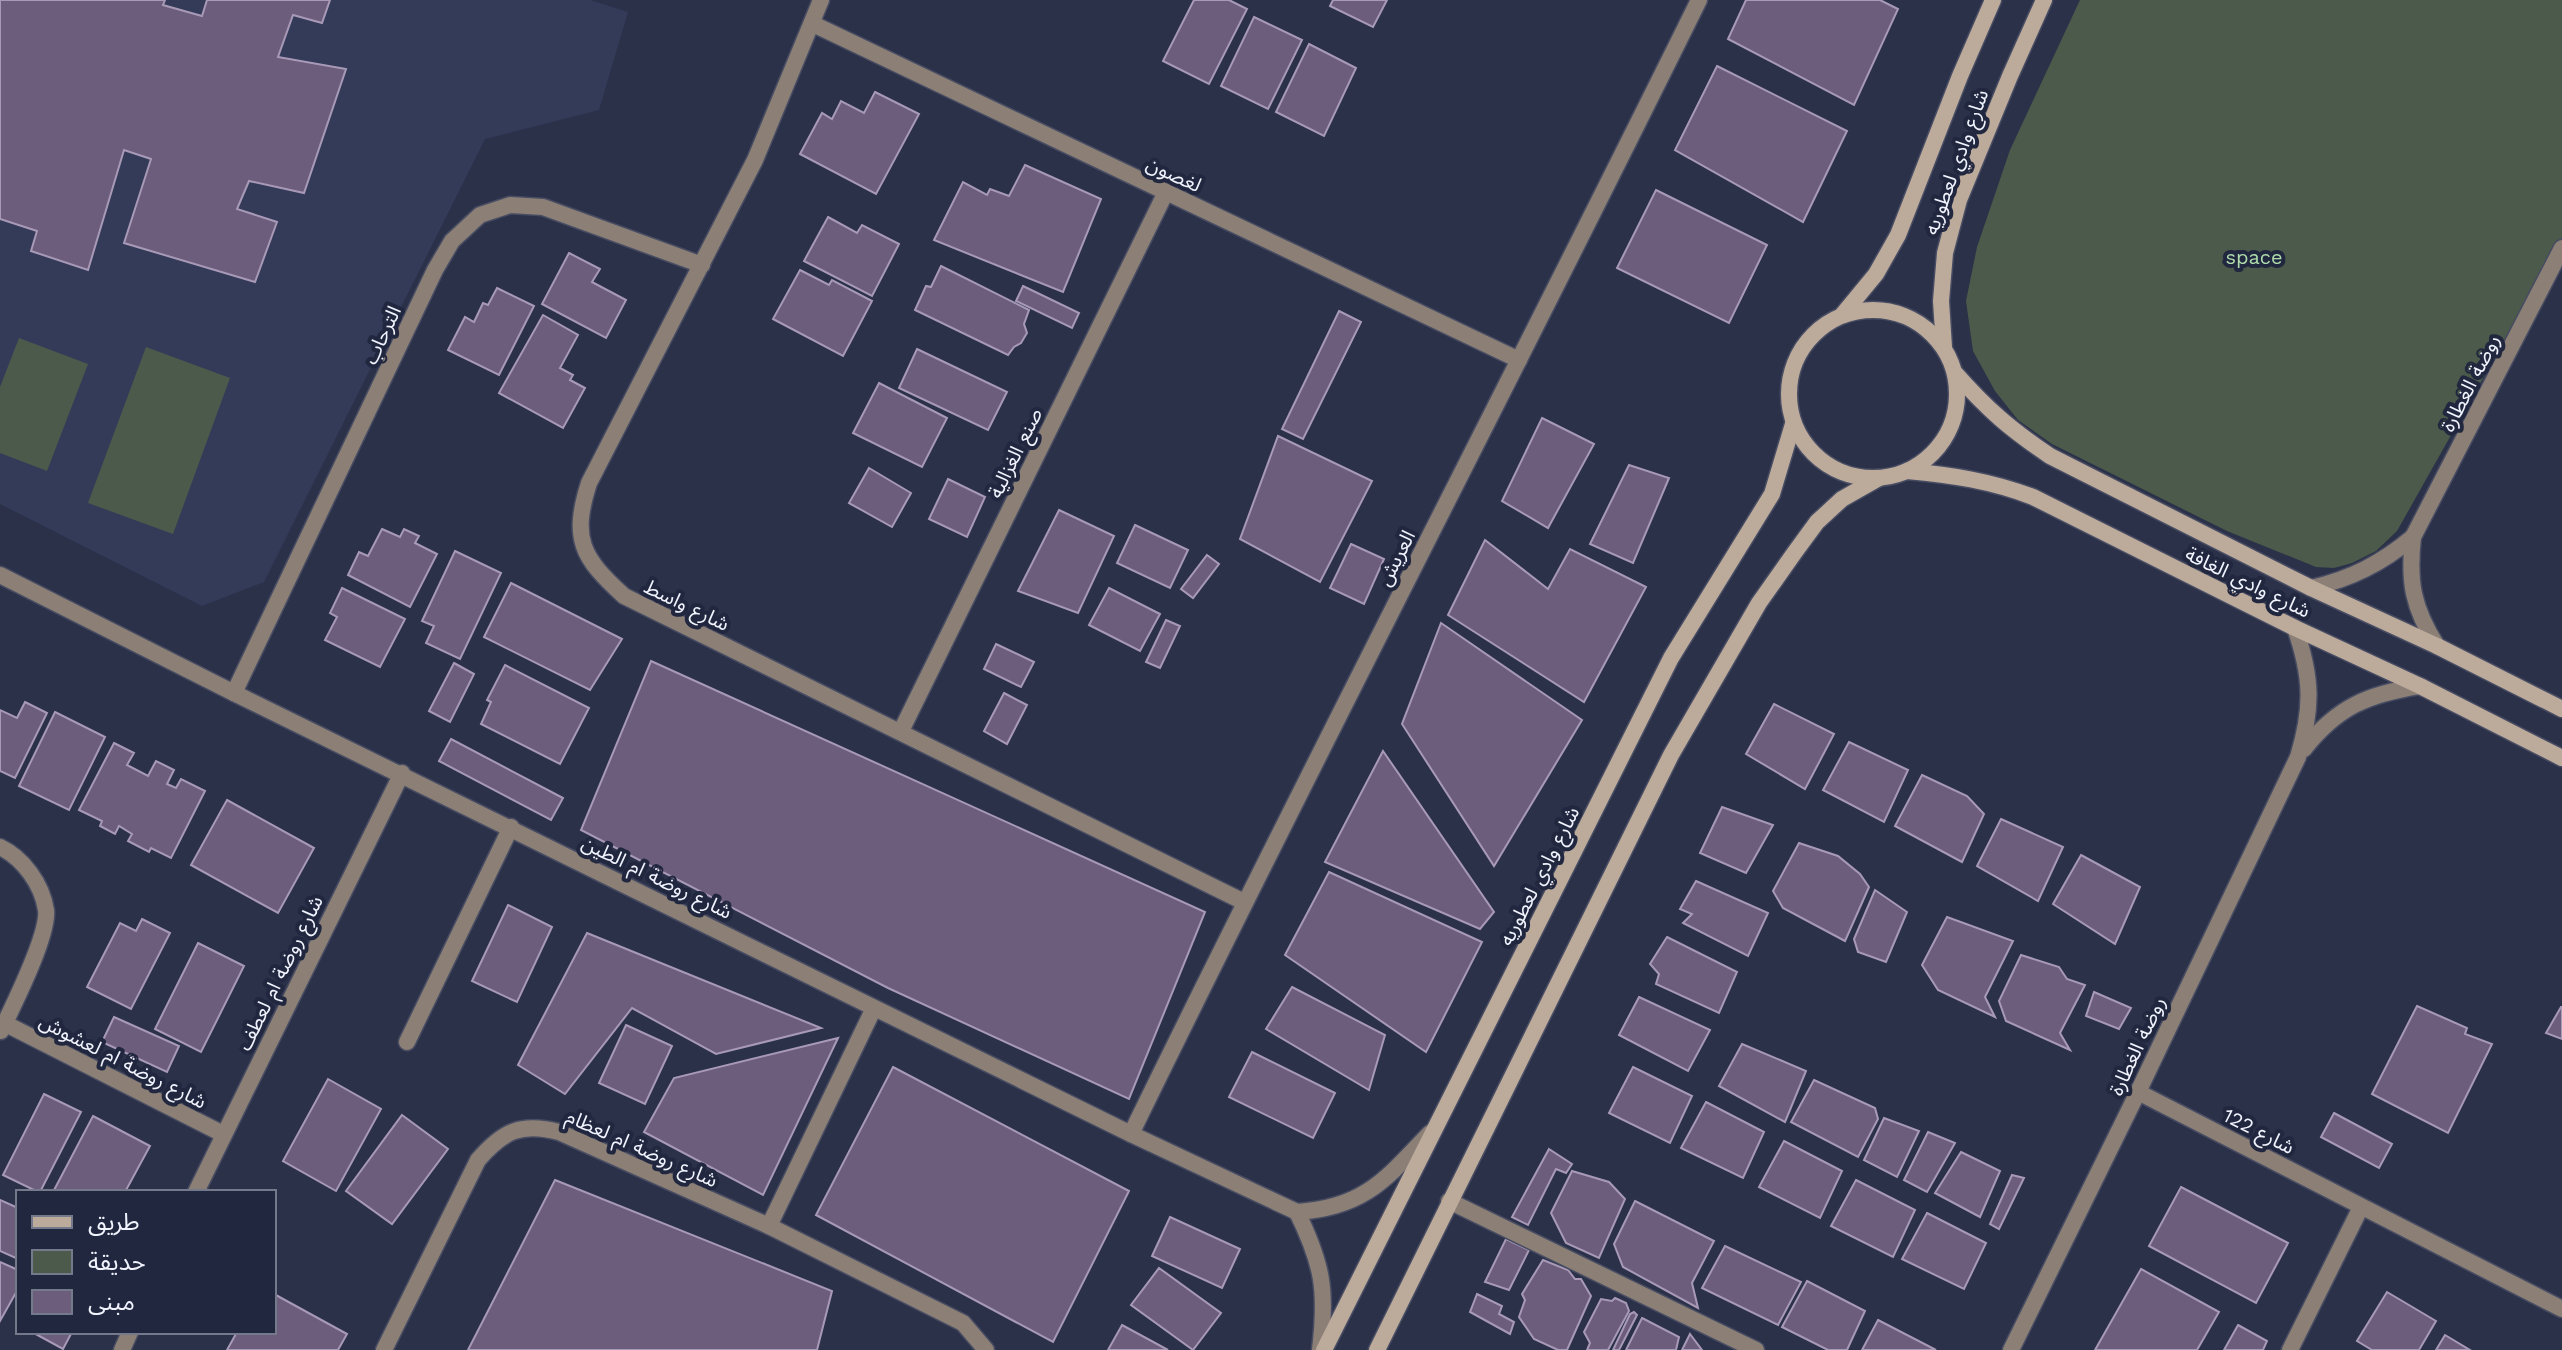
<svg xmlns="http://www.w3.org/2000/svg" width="2562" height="1350" viewBox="0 0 2562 1350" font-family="'Work Sans','Noto Sans Arabic',sans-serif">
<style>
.built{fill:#333b59}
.green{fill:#4b5a4a}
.building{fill:#6c5d7c;stroke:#a89ab7;stroke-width:2}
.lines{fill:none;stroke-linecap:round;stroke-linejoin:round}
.street-casing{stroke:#474c62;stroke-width:19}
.secondary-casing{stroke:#474c62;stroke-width:19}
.street{stroke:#8b7f76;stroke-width:16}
.secondary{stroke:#bcaa9b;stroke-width:16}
.labels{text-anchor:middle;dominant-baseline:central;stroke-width:8;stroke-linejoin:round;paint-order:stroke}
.street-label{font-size:20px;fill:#f1f4fe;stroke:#21273f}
.park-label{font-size:20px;fill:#afdcab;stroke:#21273f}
</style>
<rect width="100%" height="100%" fill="#2b3149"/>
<!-- built -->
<path class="built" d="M0,0H590L628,12L599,110L485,139L264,582L202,606L0,504Z"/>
<!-- green -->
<g class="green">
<path d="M2080,0H2562V238L2397,531L2376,551L2352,563L2334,568L2316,567L2227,531L2052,444L2018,420L1995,391L1973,351L1966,301L1977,247L2010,150Z"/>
<path d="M19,338L88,364L47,471L0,453V387Z"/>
<path d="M146,347L230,378L173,534L88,503Z"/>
</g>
<!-- building -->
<g class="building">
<path d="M0,0H165L163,5L202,16L207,0H330L322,23L293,15L278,57L346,69L304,193L249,181L237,209L277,222L255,282L124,243L151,159L124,150L88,270L31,251L37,231L0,219Z"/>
<path d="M1194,0H1229L1247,9L1209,84L1163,61Z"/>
<path d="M1333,0H1387L1373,27L1330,6Z"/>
<path d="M1746,0H1880L1898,9L1854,105L1728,39Z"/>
<path d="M1254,17L1302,40L1268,109L1221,86Z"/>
<path d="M1309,44L1356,68L1324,136L1276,112Z"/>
<path d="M1717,66L1847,131L1803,222L1675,150Z"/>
<path d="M875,92L919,114L876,194L800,154L822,113L832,119L841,101L864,113Z"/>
<path d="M1025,165L1101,199L1063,292L934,240L963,182L987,195L990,189L1009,196Z"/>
<path d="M1656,190L1767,245L1729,323L1617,268Z"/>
<path d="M828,217L857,233L862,225L899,244L872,296L804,261Z"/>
<path d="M569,253L600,269L592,282L626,300L606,338L542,304Z"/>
<path d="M941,266L1029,310L1024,324L1027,333L1021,343L1014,347L1008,355L915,310L926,286L931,287Z"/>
<path d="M800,270L829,285L832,280L872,301L843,356L773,319Z"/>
<path d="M1023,286L1079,313L1072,328L1016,301Z"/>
<path d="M497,288L534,306L499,375L448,350L465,317L474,322L483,303L488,305Z"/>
<path d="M1339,311L1361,322L1303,439L1282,429Z"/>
<path d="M543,315L578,335L560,368L573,375L570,380L585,388L563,428L499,393Z"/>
<path d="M917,349L1007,392L988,430L899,388Z"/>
<path d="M879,383L947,418L922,467L853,433Z"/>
<path d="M1542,418L1594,444L1548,528L1502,501Z"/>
<path d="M1278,436L1372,481L1320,582L1240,539Z"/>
<path d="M1629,465L1669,478L1633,563L1590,544Z"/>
<path d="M869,468L911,493L892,527L849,503Z"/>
<path d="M948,479L985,497L967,537L929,519Z"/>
<path d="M1059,510L1114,536L1078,613L1018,591Z"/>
<path d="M1135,525L1188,550L1170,588L1117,563Z"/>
<path d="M382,529L400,537L404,529L419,536L415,543L437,554L410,607L348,575L359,552L368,556Z"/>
<path d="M1485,540L1548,589L1570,549L1646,587L1584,702L1448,615Z"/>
<path d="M1351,544L1384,559L1364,604L1330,588Z"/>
<path d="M455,551L501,573L460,659L426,643L434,626L422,621Z"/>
<path d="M1207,555L1219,564L1193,598L1181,589Z"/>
<path d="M511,583L622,639L590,690L484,637Z"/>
<path d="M342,588L405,619L380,667L325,640L337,617L330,613Z"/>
<path d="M1109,588L1160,614L1140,651L1089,625Z"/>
<path d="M1166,620L1180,626L1160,668L1146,662Z"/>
<path d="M1441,623L1582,720L1494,866L1402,724Z"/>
<path d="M996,644L1034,662L1021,687L984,669Z"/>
<path d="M651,661L1205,912L1129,1099L888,988L581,830Z"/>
<path d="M454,663L474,674L450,722L429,711Z"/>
<path d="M505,665L589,708L560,764L481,724L491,702L487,700Z"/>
<path d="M1004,693L1027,705L1007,744L984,731Z"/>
<path d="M25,702L47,713L15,778L0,771V710L17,718Z"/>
<path d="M1774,704L1834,734L1805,789L1746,754Z"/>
<path d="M55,712L105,737L69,810L19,786Z"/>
<path d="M451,739L563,798L551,820L439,761Z"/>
<path d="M1849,742L1908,770L1884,822L1823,790Z"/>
<path d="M114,743L134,753L127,765L148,776L156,761L174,770L167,784L176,788L181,779L205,791L171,858L151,848L149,852L128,841L132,834L119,826L115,834L100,826L102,821L79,810Z"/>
<path d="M1383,751L1494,912L1480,929L1325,862Z"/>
<path d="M1922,775L1967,796L1984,814L1962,862L1895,826Z"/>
<path d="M227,800L314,848L278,913L191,865Z"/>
<path d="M1722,807L1773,825L1746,873L1700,853Z"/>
<path d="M2001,819L2063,847L2038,901L1977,866Z"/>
<path d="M1799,843L1838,856L1860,874L1869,887L1845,941L1783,908L1773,891Z"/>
<path d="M2081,855L2140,887L2115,944L2053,904Z"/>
<path d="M1329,872L1482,942L1426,1052L1285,955Z"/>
<path d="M1696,881L1768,913L1748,956L1683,923L1692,914L1680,909Z"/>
<path d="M1875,890L1907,912L1886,962L1858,952L1854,939Z"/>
<path d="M508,905L552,927L517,1002L472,981Z"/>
<path d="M1947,917L2013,941L1985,997L1995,1017L1938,990L1922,965Z"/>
<path d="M142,919L170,933L131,1009L87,987L120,923L136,931Z"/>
<path d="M587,933L821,1028L716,1054L632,1008L565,1094L518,1065Z"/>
<path d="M1667,937L1737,972L1719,1013L1656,984L1659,974L1650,964Z"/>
<path d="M198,943L244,966L201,1052L155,1029Z"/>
<path d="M2021,955L2059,967L2067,979L2085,985L2060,1033L2070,1050L2006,1021L1999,1001Z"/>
<path d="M1292,987L1385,1035L1369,1090L1266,1029Z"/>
<path d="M2094,992L2131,1008L2119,1029L2086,1016Z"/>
<path d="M1639,997L1710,1030L1688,1071L1619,1035Z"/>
<path d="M2417,1006L2467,1028L2465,1034L2492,1044L2448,1133L2372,1094Z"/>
<path d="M2561,1007H2562V1039L2546,1033Z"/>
<path d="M114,1017L179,1046L167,1072L102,1042Z"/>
<path d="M626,1025L672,1046L645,1104L599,1083Z"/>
<path d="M838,1038L763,1195L644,1132L674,1078Z"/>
<path d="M1742,1044L1806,1071L1785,1122L1719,1086Z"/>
<path d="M1252,1052L1335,1093L1313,1138L1229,1097Z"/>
<path d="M893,1067L1129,1191L1053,1342L816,1215Z"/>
<path d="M1633,1067L1692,1096L1670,1143L1609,1113Z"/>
<path d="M328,1079L381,1109L336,1191L283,1161Z"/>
<path d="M1814,1080L1875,1108L1878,1119L1858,1157L1791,1122Z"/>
<path d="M44,1094L81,1112L40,1192H38L3,1175Z"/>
<path d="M1706,1102L1764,1132L1743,1178L1681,1148Z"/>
<path d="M2334,1113L2392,1144L2379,1168L2321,1137Z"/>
<path d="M402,1115L448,1149L392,1224L346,1191Z"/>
<path d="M93,1116L150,1146L125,1192H53Z"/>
<path d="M1884,1118L1919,1131L1897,1177L1864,1160Z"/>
<path d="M1928,1132L1955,1143L1927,1192L1904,1180Z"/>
<path d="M1784,1141L1842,1171L1820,1218L1759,1187Z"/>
<path d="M1549,1149L1572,1164L1566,1173L1556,1169L1528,1225L1512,1217Z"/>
<path d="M1961,1152L2000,1171L1980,1217L1935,1193Z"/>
<path d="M1572,1171L1609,1182L1625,1199L1599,1258L1566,1243L1551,1213Z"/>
<path d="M2012,1175L2024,1178L1999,1229L1990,1224Z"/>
<path d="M555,1180L832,1291L817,1350H468Z"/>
<path d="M1856,1180L1915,1210L1893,1257L1831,1226Z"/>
<path d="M2181,1187L2288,1243L2256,1303L2149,1246Z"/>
<path d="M0,1200L18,1208V1259L0,1251Z"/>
<path d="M1635,1201L1714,1241L1692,1283L1698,1308L1623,1267L1614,1244Z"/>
<path d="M1927,1213L1986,1243L1964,1289L1902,1259Z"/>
<path d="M1170,1217L1240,1249L1222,1288L1152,1256Z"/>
<path d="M1506,1239L1529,1250L1509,1290L1485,1282Z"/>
<path d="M1725,1246L1801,1282L1778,1325L1702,1288Z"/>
<path d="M1543,1260L1568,1270L1575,1279H1581L1591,1296L1567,1350H1558L1534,1339L1519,1317L1525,1300L1522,1294Z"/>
<path d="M0,1262L18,1270V1289L0,1321Z"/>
<path d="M1159,1268L1221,1313L1193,1350L1131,1305Z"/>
<path d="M2141,1269L2219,1312L2197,1350H2095Z"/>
<path d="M1807,1281L1865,1311L1847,1350H1828L1782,1327Z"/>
<path d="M2387,1292L2436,1321L2419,1350H2372L2357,1341Z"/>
<path d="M274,1294L347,1334L338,1350H227L237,1332H274Z"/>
<path d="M1477,1294L1502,1306L1499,1314L1514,1322L1510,1334L1470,1312Z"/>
<path d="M1615,1298L1626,1303L1629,1311L1608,1350H1587L1590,1343L1584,1332L1601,1299L1612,1301Z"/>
<path d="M1634,1312L1637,1315L1619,1350H1613L1630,1314Z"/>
<path d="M1642,1318L1679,1337L1676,1350H1626Z"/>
<path d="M1878,1320L1936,1350H1862Z"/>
<path d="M1122,1325L1168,1350H1108Z"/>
<path d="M2238,1325L2267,1341L2263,1350H2224Z"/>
<path d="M32,1332H72L63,1349Z"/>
<path d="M1690,1334L1702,1350H1682Z"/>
<path d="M2445,1335L2470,1350H2436Z"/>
</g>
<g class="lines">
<defs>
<g id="street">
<path d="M821,0L755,160L589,483C571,539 582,558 624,596L1244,902"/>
<path d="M813,24L1519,360"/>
<path d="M0,575L234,693L1131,1134L1297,1212C1364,1208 1386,1179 1430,1133"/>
<path d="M2311,588C2351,579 2382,563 2413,537"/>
<path d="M2437,646C2413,608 2408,582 2413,537L2562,248"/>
<path d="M234,693L435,270L452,241L480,215L510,205L543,207L702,265"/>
<path d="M901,731L1166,192"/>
<path d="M2304,749C2337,707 2368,694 2420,686"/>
<path d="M0,847C23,858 42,884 46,910C49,935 13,1006 1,1031"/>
<path d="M4,1023L223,1134"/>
<path d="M407,1042L511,827"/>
<path d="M2138,1092L2562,1309"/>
<path d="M1131,1134C1316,754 1512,379 1699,0"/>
<path d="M196,1192L402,773"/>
<path d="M1449,1201L1756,1350"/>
<path d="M1297,1212C1323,1265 1327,1291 1320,1350"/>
<path d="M769,1226L874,1008"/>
<path d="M122,1350L130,1332"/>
<path d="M384,1350L478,1160C503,1131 521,1122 559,1132L769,1226L963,1323L986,1350"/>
<path d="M2011,1350L2138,1092L2298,757C2313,708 2312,677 2295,628"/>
<path d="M2290,1350L2361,1207"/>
</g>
<g id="secondary">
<circle cx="1873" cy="394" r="84"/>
<path d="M1843,314L1876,274L1898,235L1960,76L1993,0"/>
<path d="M1944,347L1941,301L1945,253L1959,200L2010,76L2044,0"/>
<path d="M1956,374C1988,410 2010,429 2050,456L2311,588L2437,646L2562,709"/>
<path d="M1907,471C1952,475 1991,481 2033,497L2295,628L2420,686L2562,758"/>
<path d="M1324,1350L1671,658L1772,494L1793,424"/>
<path d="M1377,1350L1671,755L1759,603L1795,552L1817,522L1842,499L1879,478"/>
</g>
</defs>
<!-- street casing -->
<use href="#street" class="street-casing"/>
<!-- secondary casing -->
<use href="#secondary" class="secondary-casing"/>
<!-- street -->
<use href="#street" class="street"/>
<!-- secondary -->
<use href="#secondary" class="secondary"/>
</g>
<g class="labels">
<!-- street labels -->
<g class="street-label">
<text transform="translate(1956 162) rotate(-70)">شارع وادي لعطوريه</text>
<text transform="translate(1174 174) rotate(25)">لغصون</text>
<text transform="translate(382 335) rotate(-65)">الترحاب</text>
<text transform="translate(2470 383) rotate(-63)">روضة الغطارة</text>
<text transform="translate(1015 453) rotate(-64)">صنع الغزالية</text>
<text transform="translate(1396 558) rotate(-63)">العريش</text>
<text transform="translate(2248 582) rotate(26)">شارع وادي الغافة</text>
<text transform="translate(687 605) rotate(26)">شارع واسط</text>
<text transform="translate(1539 876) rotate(-63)">شارع وادي لعطوريه</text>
<text transform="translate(657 877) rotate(26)">شارع روضة ام الطين</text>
<text transform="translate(280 973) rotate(-64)">شارع روضة ام لعطف</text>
<text transform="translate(2137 1046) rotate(-65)">روضة الغطارة</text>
<text transform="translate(123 1061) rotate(27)">شارع روضة ام لعشوش</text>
<text transform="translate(2259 1131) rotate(27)">شارع 122</text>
<text transform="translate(642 1148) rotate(24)">شارع روضة ام لعظام</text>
</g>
<!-- park labels -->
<g class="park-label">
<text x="2254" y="257">space</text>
</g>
</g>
<!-- legend -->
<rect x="16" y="1190" width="260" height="144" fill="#21273f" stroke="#74798b" stroke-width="2"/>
<rect x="32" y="1216" width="40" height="12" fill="#bcaa9b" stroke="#74798b" stroke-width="2"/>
<text x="88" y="1230" font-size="24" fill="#f1f4fe">طريق</text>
<rect x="32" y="1250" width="40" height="24" fill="#4b5a4a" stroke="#74798b" stroke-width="2"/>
<text x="88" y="1270" font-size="24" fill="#f1f4fe">حديقة</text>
<rect x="32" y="1290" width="40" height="24" fill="#6c5d7c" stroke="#74798b" stroke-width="2"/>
<text x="88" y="1310" font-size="24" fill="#f1f4fe">مبنى</text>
</svg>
